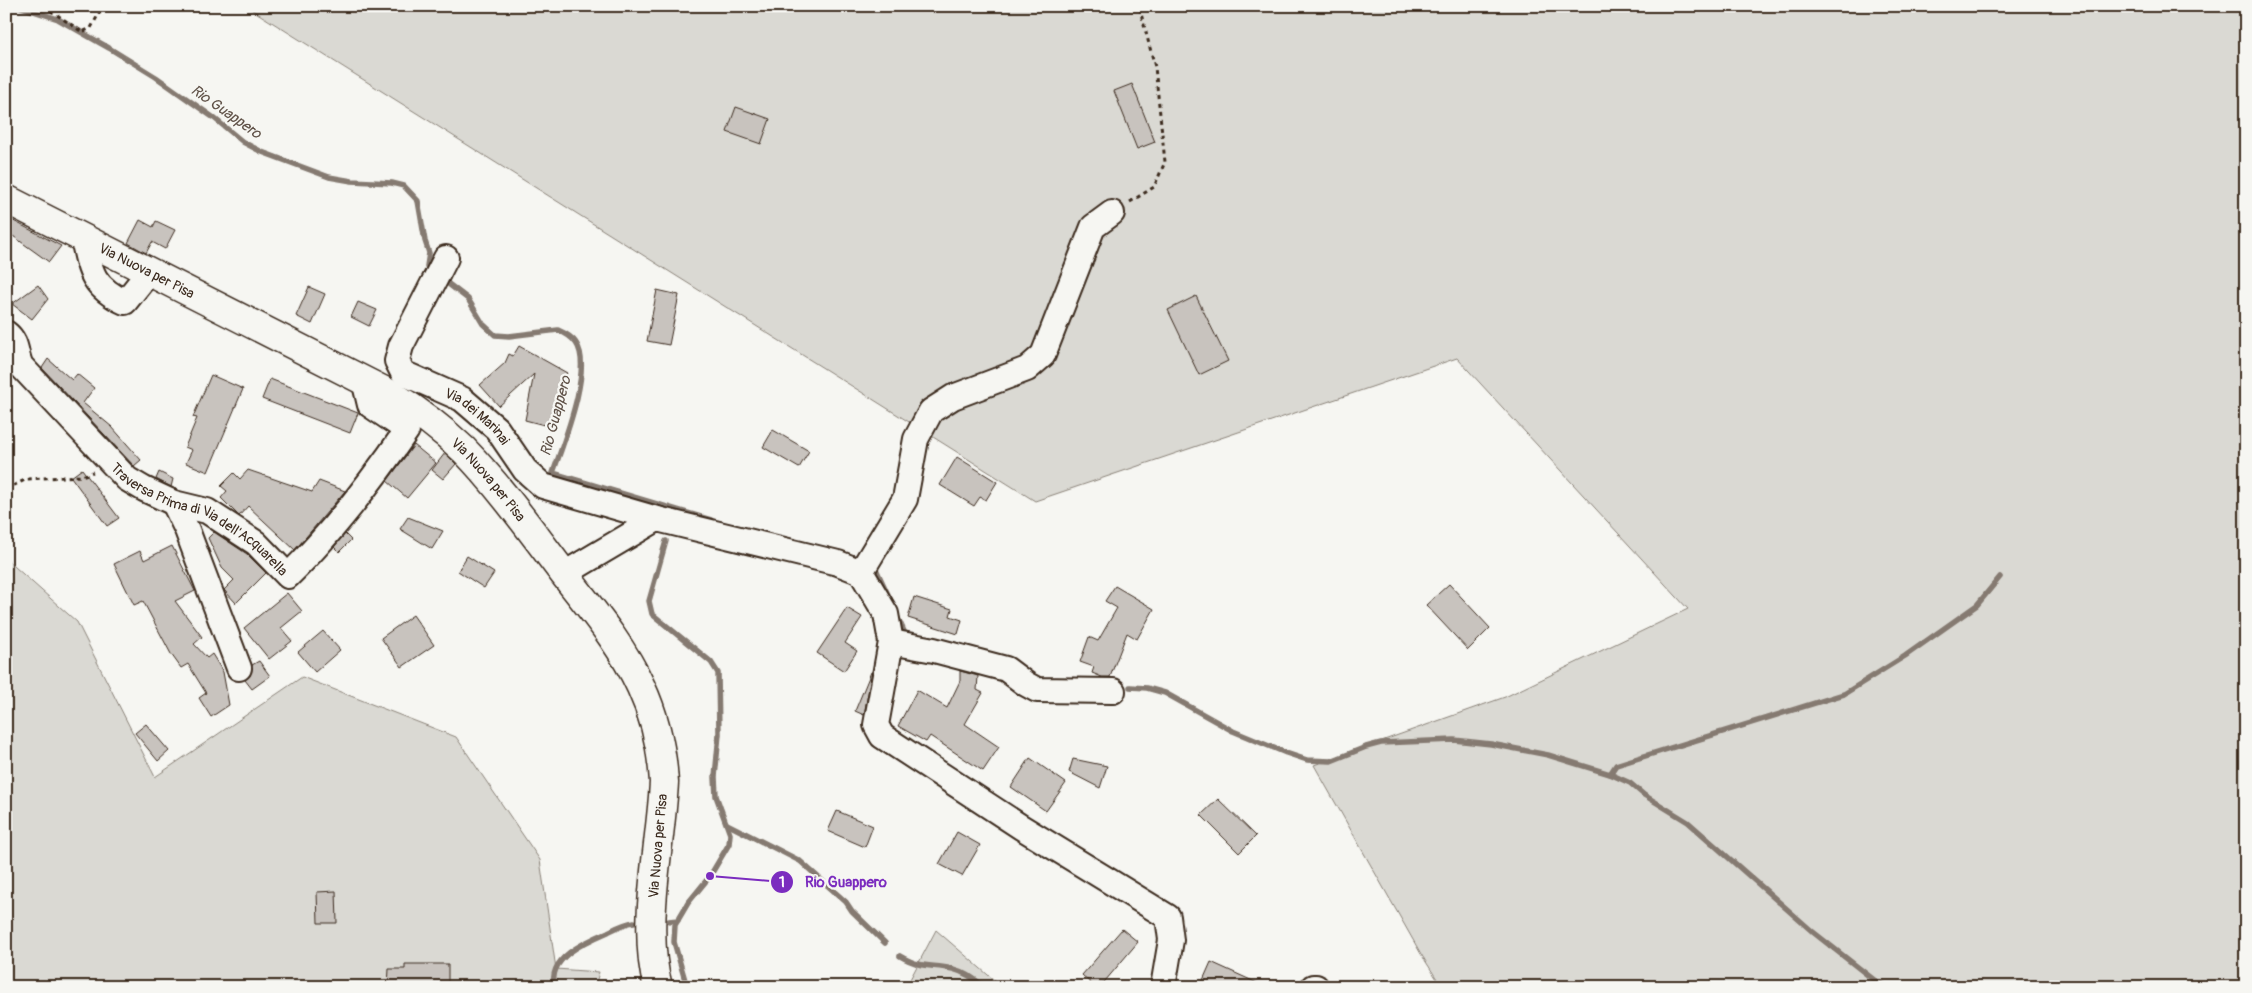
<svg xmlns="http://www.w3.org/2000/svg" width="2252" height="993" viewBox="0 0 2252 993" font-family="Pangolin,sans-serif">
<style>
.green{fill:#dad9d3;stroke:#8a8278}
.lines{fill:none;stroke-linecap:round;stroke-linejoin:round}
.stream{stroke:#857a71;stroke-width:5.5}
.building{fill:#c8c3be;stroke:#3b2a1e}
.minor-casing{stroke:#3b2a1e;stroke-width:28}
.major-casing{stroke:#3b2a1e;stroke-width:31}
.path{stroke:#3b2a1e;stroke-width:3;stroke-dasharray:4 4;stroke-linecap:butt}
.minor{stroke:#f6f6f2;stroke-width:24}
.major{stroke:#f6f6f2;stroke-width:28}
.labels{text-anchor:middle;dominant-baseline:central;stroke-width:4.5;stroke-linejoin:round;paint-order:stroke}
.street-label{font-size:14px;fill:#3b2a1e;stroke:#f6f6f2}
.water-label{font-size:15px;font-style:italic;fill:#605248;stroke:#f6f6f2}
.leader{fill:none;stroke:#7b2cbf;stroke-width:2}
.callout-dot{fill:#7b2cbf;stroke:#f6f6f2;stroke-width:2}
.mark-label{font-size:15px;text-anchor:middle;font-weight:bold;fill:#fff}
.callout-label{font-size:15px;text-anchor:middle;font-weight:bold;fill:#7b2cbf;stroke:#f6f6f2;stroke-width:4.5;stroke-linejoin:round;paint-order:stroke}
</style>
<rect width="100%" height="100%" fill="#f6f6f2"/>
<filter id="ink" filterUnits="userSpaceOnUse"><feTurbulence type="fractalNoise" baseFrequency=".02" numOctaves="2"/><feDisplacementMap in="SourceGraphic" scale="10" xChannelSelector="R" yChannelSelector="G"/><feConvolveMatrix kernelMatrix="1 2 1 2 8 2 1 2 1" color-interpolation-filters="sRGB"/></filter>
<g filter="url(#ink)">
<!-- green -->
<g class="green">
<path d="M246,6H2246V987H1442L1421,954L1314,765L1505,697L1688,609L1457,358L1035,501Z"/>
<path d="M6,559L77,622L155,777L302,677L456,737L540,860L556,969L599,972L595,987H6Z"/>
<path d="M936,930L1002,987H906Z"/>
</g>
<g class="lines">
<!-- stream -->
<g class="stream">
<path d="M18,6L58,19L109,48L156,77L214,118L243,142L262,152L329,177L352,181L392,183L404,186L418,201L425,241L429,253L427,266L429,273"/>
<path d="M442,279L468,299L483,324L495,335L509,336L558,330C565,333 572,337 576,343C594,368 562,446 553,473L711,520"/>
<path d="M666,541L649,601L652,614L711,662L718,673L719,734L715,777L716,796L730,834L729,844L710,876L688,903L675,925L674,942L687,987"/>
<path d="M876,569L890,599"/>
<path d="M896,614L907,638"/>
<path d="M1130,687L1147,688L1165,693L1233,731L1286,753L1307,760L1331,761L1366,747L1381,743L1454,740L1491,744L1548,755L1610,774L1630,783L1644,795L1688,822L1813,932L1874,980L1887,987"/>
<path d="M1610,774L1616,765L1844,694L1905,656L1977,605L2000,577"/>
<path d="M727,824L800,861L846,902L852,911L885,943"/>
<path d="M669,921L678,920"/>
<path d="M900,956C922,969 931,964 953,969C965,972 975,979 984,987"/>
<path d="M555,987C546,958 587,941 608,932C616,928 625,923 634,922"/>
</g>
</g>
<!-- building -->
<g class="building">
<path d="M1132,84L1155,142L1137,149L1114,91Z"/>
<path d="M736,107L770,119L761,144L727,132Z"/>
<path d="M6,217L61,246L49,262L6,231Z"/>
<path d="M140,220L153,227L156,221L175,230L165,249L152,242L146,253L128,243Z"/>
<path d="M38,285L48,299L32,319L12,304Z"/>
<path d="M309,287L325,294L312,324L296,316Z"/>
<path d="M657,290L679,295L669,345L647,341Z"/>
<path d="M1196,296L1228,361L1199,375L1168,310Z"/>
<path d="M358,302L377,310L369,326L351,317Z"/>
<path d="M519,346L567,373L561,383L564,385L559,393L552,427L525,420L534,374L499,406L480,385L505,363L509,354L513,356Z"/>
<path d="M48,359L72,380L77,374L94,388L83,403L112,427L141,460L134,466L42,368Z"/>
<path d="M211,375L243,389L208,472L186,463L192,450L185,447L197,418L193,417Z"/>
<path d="M270,379L358,413L350,433L262,399Z"/>
<path d="M773,430L809,451L799,468L763,447Z"/>
<path d="M414,445L436,463L407,498L387,481Z"/>
<path d="M445,453L456,464L443,479L432,470Z"/>
<path d="M957,457L997,482L986,500L980,497L974,506L940,485Z"/>
<path d="M82,469L119,518L107,526L71,477Z"/>
<path d="M248,470L312,492L319,481L345,491L295,550L248,506L239,516L221,498L227,491L221,486L234,473L240,479Z"/>
<path d="M159,472L173,479L171,487L156,479Z"/>
<path d="M408,517L443,531L432,549L400,529Z"/>
<path d="M214,532L247,554L266,573L236,603L224,590L234,580L222,568L208,538Z"/>
<path d="M345,534L351,540L339,552L334,547Z"/>
<path d="M172,546L195,591L175,601L202,637L194,644L207,658L212,654L223,672L229,705L211,717L199,698L206,693L188,664L181,668L171,654L143,601L134,605L114,564L140,551L144,560Z"/>
<path d="M467,556L494,573L484,588L458,571Z"/>
<path d="M1449,584L1490,628L1468,650L1426,605Z"/>
<path d="M1115,586L1154,609L1137,639L1127,633L1110,677H1102L1092,673L1094,667L1080,662L1089,637L1098,641L1117,608L1105,601Z"/>
<path d="M287,593L302,611L281,628L292,641L269,659L244,628Z"/>
<path d="M914,597L952,609L950,616L962,620L958,634L908,618Z"/>
<path d="M847,608L862,617L845,643L857,651L844,671L817,653Z"/>
<path d="M413,615L434,645L402,667L381,638Z"/>
<path d="M323,631L340,650L315,672L298,652Z"/>
<path d="M259,661L270,676L252,689L245,680L250,676L252,665Z"/>
<path d="M960,671L978,676L977,690L983,693L965,724L999,747L983,771L930,736L926,742L898,726L917,690L947,708L960,681Z"/>
<path d="M871,672H872L864,715L855,711Z"/>
<path d="M146,724L169,751L158,761L135,733Z"/>
<path d="M1030,758L1066,783L1046,811L1011,787Z"/>
<path d="M1073,759L1107,766L1100,788L1069,772Z"/>
<path d="M1218,799L1256,836L1239,853L1201,815Z"/>
<path d="M837,811L873,826L865,847L828,831Z"/>
<path d="M957,832L980,845L962,876L939,864Z"/>
<path d="M336,891L337,923H318L317,892Z"/>
<path d="M1122,929L1138,942L1100,987H1095L1082,975Z"/>
<path d="M1211,962L1266,987H1200Z"/>
<path d="M405,964H448V987H388L389,969H405Z"/>
</g>
<g class="lines">
<defs>
<g id="minor">
<path d="M83,238C90,271 92,287 125,302L149,272"/>
<path id="s1" d="M446,258L401,346L397,361L403,373L462,399L497,429L525,470L543,486L657,519"/>
<path id="s2" d="M6,333C18,342 15,354 21,366L127,479L144,489L174,503L207,511L256,543L288,576C333,532 371,482 407,430L370,405L364,380"/>
<path d="M174,503L187,530L239,668"/>
<path d="M861,572L905,499L916,439L931,411L953,397L1027,369L1043,355L1093,227L1112,213"/>
<path d="M564,574L657,519L838,563L861,572L886,614L891,642L876,725L882,736L1021,827L1168,917L1171,940L1163,987"/>
<path d="M891,642L934,650L1006,669L1026,684L1037,690L1113,691"/>
<path d="M1313,987H1316"/>
</g>
<g id="major">
<path id="s3" d="M6,199L392,395C418,411 442,429 464,450C501,488 532,532 564,574C592,610 622,645 641,687C655,717 662,749 664,782C661,845 641,926 658,987"/>
</g>
</defs>
<!-- minor casing -->
<use href="#minor" class="minor-casing"/>
<!-- major casing -->
<use href="#major" class="major-casing"/>
<!-- path -->
<g class="path">
<path d="M44,6L82,32L91,28L103,6"/>
<path d="M1130,202L1154,187L1165,162L1155,67L1139,6"/>
<path d="M6,489L27,479L82,476L93,472"/>
</g>
<!-- minor -->
<use href="#minor" class="minor"/>
<!-- major -->
<use href="#major" class="major"/>
</g>
</g>
<g class="labels">
<!-- street labels -->
<g class="street-label">
<text stroke="none"><textPath href="#s3" startOffset="158">Via Nuova per Pisa</textPath></text>
<text stroke="none"><textPath href="#s1" startOffset="215">Via dei Marinai</textPath></text>
<text stroke="none"><textPath href="#s3" startOffset="562">Via Nuova per Pisa</textPath></text>
<text stroke="none"><textPath href="#s2" startOffset="276">Traversa Prima di Via dell'Acquarella</textPath></text>
<text transform="translate(658 846) rotate(-85)">Via Nuova per Pisa</text>
</g>
<!-- water labels -->
<g class="water-label">
<text transform="translate(226 112) rotate(35)">Rio Guappero</text>
<text transform="translate(556 416) rotate(-75)">Rio Guappero</text>
</g>
</g>
<!-- callouts -->
<path class="leader" d="M710 876L782 882"/>
<g class="callout-dot">
<circle cx="710" cy="876" r="5"/>
<circle cx="782" cy="882" r="12"/>
</g>
<g class="mark-label">
<text x="782" y="887">1</text>
</g>
<g class="callout-label">
<text x="846" y="887">Rio Guappero</text>
</g>
<!-- margin -->
<rect width="2252" height="993" fill="none" stroke="#f6f6f2" stroke-width="25"/>
<rect x="12" y="12" width="2227" height="968" fill="none" stroke="#3b2a1e" stroke-width="2" filter="url(#ink)"/>
</svg>
